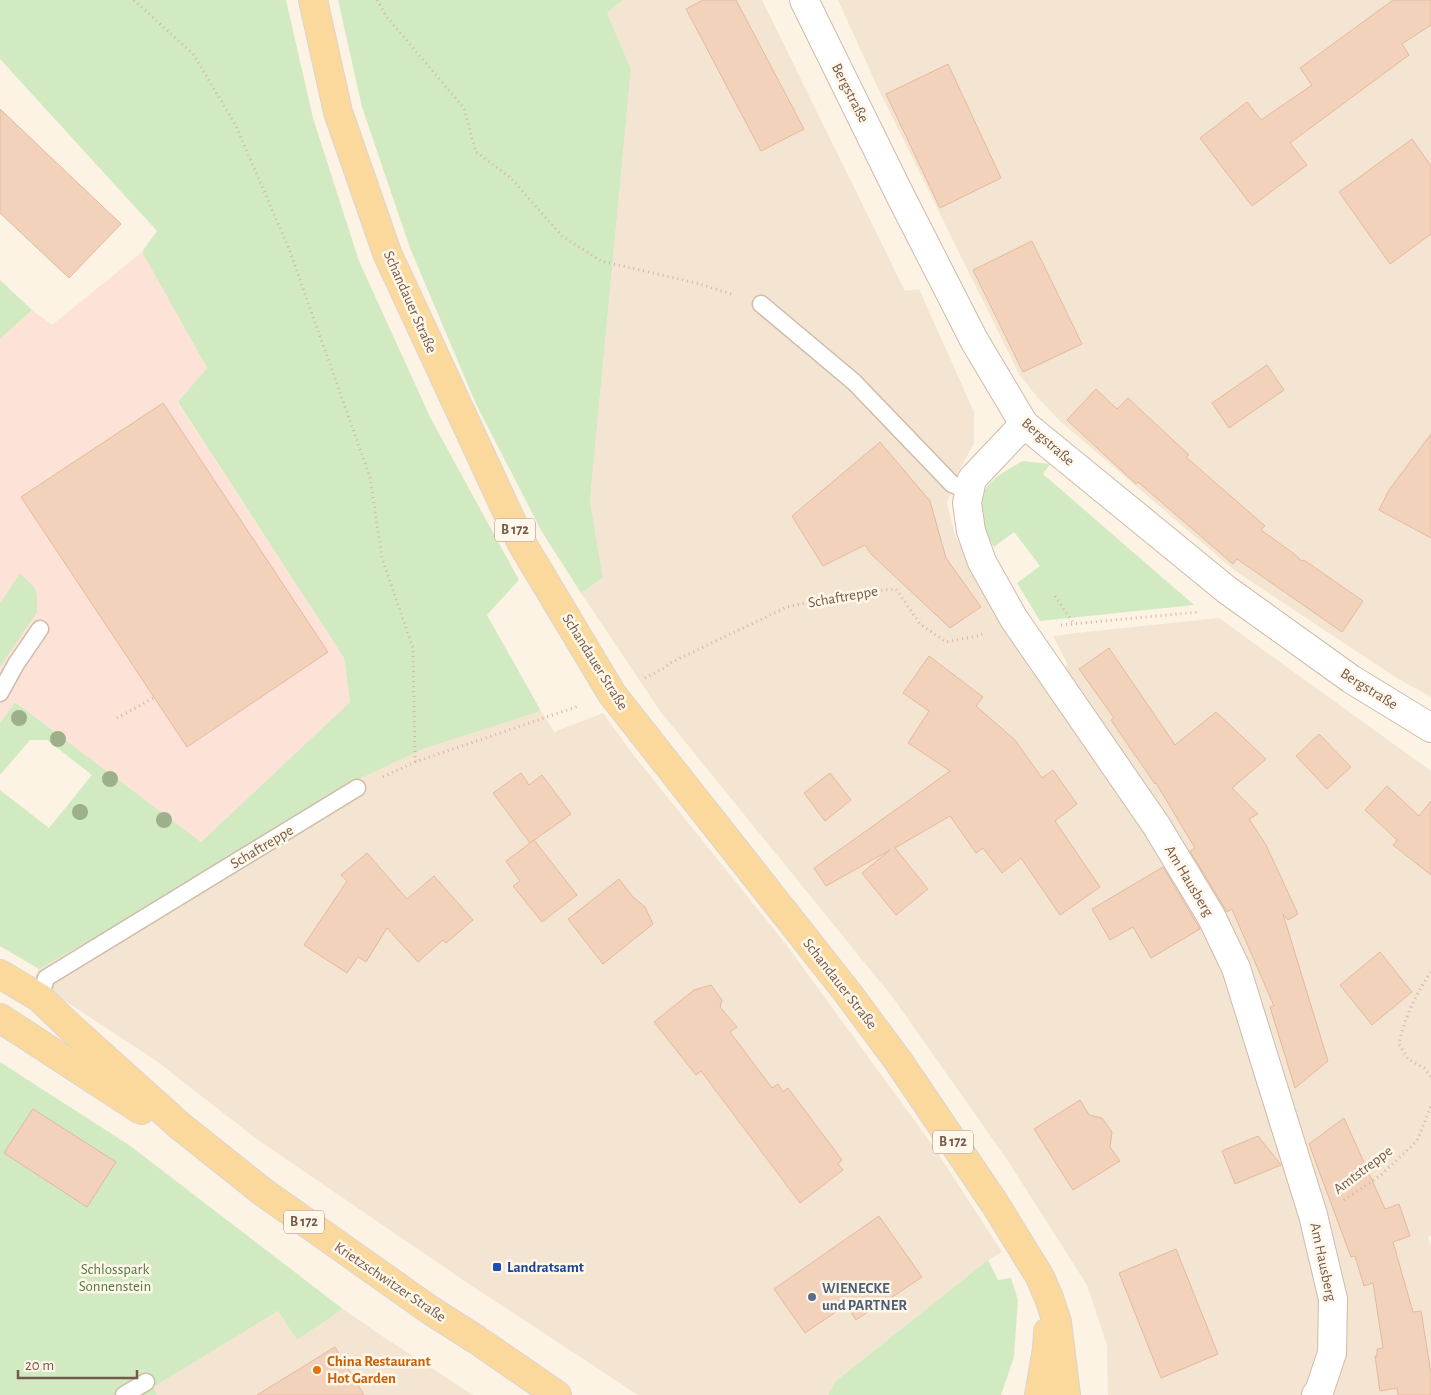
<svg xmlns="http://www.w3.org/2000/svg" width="1431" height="1395" viewBox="0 0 1431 1395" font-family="'Alegreya Sans',sans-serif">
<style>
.residential{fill:#f4e5d2}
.commercial{fill:#fde3d7}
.green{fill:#d2eac2}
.building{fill:#f2d2bb;stroke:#e4b99c}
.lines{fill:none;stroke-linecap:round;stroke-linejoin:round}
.lane-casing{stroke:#cebbaa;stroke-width:19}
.street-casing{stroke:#cebbaa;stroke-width:30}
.primary-casing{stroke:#dbd4d0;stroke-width:30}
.path{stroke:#d7b59e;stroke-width:3;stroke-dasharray:1 4;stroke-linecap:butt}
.lane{stroke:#fff;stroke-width:16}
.street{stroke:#fff;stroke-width:28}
.primary{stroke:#fbd99c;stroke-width:28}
.tree{fill:#9eb08b}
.transit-dot{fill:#1a4fb4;stroke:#fff7ea;stroke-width:2}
.service-dot{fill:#5c6f8a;stroke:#fff7ea;stroke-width:2}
.food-dot{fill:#e8710a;stroke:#fff7ea;stroke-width:2}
.labels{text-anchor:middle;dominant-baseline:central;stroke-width:5;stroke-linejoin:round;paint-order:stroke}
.shield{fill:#fff7ea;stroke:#9e8979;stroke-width:1}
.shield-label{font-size:14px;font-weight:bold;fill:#755a49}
.street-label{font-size:15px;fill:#755a49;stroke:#fff7ea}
.transit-label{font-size:15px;font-weight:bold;fill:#164399;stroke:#fff7ea;text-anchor:start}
.park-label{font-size:15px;fill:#517a42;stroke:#fff7ea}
.service-label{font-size:15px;font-weight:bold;fill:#4e5e75;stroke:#fff7ea;text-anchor:start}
.food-label{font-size:15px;font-weight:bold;fill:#c56008;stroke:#fff7ea;text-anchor:start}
</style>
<rect width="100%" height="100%" fill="#fcf3e4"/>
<!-- residential -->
<g class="residential">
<path d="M623,0H762L905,291L919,289L974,412V443L958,473L947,503L955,535L980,587L1044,683L1068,665L1053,636L1085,632L1219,618L1431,771V1236L1428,1237L1431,1246V1395H1108L1107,1345L1087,1285L1008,1161L894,999L660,711L581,593L603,578L590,501L631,69L607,13Z"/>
<path d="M838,0H1431V697L1395,677L1234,570L1061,422L1038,398L1019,374L877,86Z"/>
<path d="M541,711L554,732L603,713L632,753L785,943L931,1143L1002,1252L988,1260L836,1381L828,1395H638L466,1282L258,1140L155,1060L33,980L39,969L163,899L353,782L423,749Z"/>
<path d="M343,1309L385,1338L473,1395H157L152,1387L278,1311L297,1340Z"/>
</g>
<!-- commercial -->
<path class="commercial" d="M142,252L207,368L178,403L344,658L350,702L201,842L15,702L0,723V339L32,310L52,325Z"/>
<!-- green -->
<g class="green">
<path d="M0,0H286L313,118L359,261L431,419L519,580L487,615L541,711L423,749L353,782L163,899L39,969L0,946V790L49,828L92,775L47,740H30L0,775V723L15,702L201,842L350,702L344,658L178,402L207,368L142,252L157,231L0,59Z"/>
<path d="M338,0H623L607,13L631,69L590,501L603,578L581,593L542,532L476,404L410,248L362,107Z"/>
<path d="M0,280L32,310L0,339Z"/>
<path d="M1023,461L1050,464L1043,474L1194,605L1040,621L1017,583L1040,566L1014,532L994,547C989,538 980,525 979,515C976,486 1002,472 1023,461Z"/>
<path d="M20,573L34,587L37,595V612L0,667V603Z"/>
<path d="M0,1062L129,1145L343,1309L297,1340L278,1311L153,1387L157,1395H0Z"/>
<path d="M988,1260L998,1280L1011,1278L1018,1300L1014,1357L1001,1395H828L836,1381Z"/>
</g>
<!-- building -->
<g class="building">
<path d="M703,0H736L804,129L761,151L686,9Z"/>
<path d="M1393,0H1431V25L1402,44L1409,55L1290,143L1307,165L1252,206L1200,138L1247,102L1261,120L1312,85L1300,68Z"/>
<path d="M948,64L1001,178L940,208L886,94Z"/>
<path d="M0,109L121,224L69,278L0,213Z"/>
<path d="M1412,139L1431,166V234L1390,264L1339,192Z"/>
<path d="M1032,241L1082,344L1023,372L973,270Z"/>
<path d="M1267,365L1284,390L1229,428L1212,403Z"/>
<path d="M1096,389L1117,409L1128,398L1189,455L1186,457L1265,526L1261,530L1293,553L1302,561L1304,560L1363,601L1342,632L1237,559L1233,564L1138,482L1136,484L1067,420Z"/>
<path d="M163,403L328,652L187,747L21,497Z"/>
<path d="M1431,434V538L1379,510L1389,490Z"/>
<path d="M880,442L930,501L946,558L981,607L950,628L871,554L865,545L823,566L792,516Z"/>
<path d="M1109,648L1175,745L1216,712L1266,759L1232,788L1258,814L1249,819L1266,845L1298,914L1288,920L1283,914L1328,1061L1295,1088L1270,1007L1274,1006L1232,909L1227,912L1190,851L1195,848L1156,783L1155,784L1111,720L1114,718L1079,669Z"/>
<path d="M929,656L983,697L976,706L1015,740L1042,778L1053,770L1077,804L1055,821L1100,887L1060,915L1021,858L1002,873L983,848L976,853L950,816L895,848L928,889L896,915L862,873L890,850L826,886L814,868L950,771L908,743L929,711L903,693Z"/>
<path d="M1319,734L1351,767L1327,789L1296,756Z"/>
<path d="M521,773L529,785L542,775L571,814L530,843L493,793Z"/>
<path d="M830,773L851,800L825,821L804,793Z"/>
<path d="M1387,786L1419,816L1431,801V875L1393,845L1397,840L1365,810Z"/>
<path d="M534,840L577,895L542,922L513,886L520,881L506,861Z"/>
<path d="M367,853L407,899L434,876L473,920L446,943L443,940L418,962L387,928L366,962L358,957L347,973L304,945L347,881L341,875Z"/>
<path d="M1163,867L1200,929L1151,958L1133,927L1110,940L1092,909Z"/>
<path d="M619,879L633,897L645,907L653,924L603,964L568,919Z"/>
<path d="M1380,952L1412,992L1372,1025L1340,985Z"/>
<path d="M711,985L722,1000L720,1007L737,1027L730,1032L772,1088L778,1084L783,1092L788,1088L842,1160L838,1164L843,1170L800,1203L701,1071L696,1075L654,1022L694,990Z"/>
<path d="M1080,1100L1089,1115L1102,1118L1112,1132L1110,1147L1120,1161L1073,1190L1034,1129Z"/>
<path d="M33,1109L116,1162L87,1207L4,1153Z"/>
<path d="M1344,1118L1385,1209L1399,1204L1410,1236L1393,1242L1413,1312L1421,1311L1431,1373V1395H1398L1397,1388L1380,1391L1375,1356H1377V1349L1383,1348L1373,1283L1364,1286L1355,1256L1351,1257L1309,1144Z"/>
<path d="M1258,1136L1281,1165L1235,1184L1222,1151Z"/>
<path d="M879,1216L922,1277L873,1310L872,1309L856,1320L846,1305L805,1333L774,1289Z"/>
<path d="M1176,1249L1218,1354L1161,1378L1119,1273Z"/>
<path d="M335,1347L364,1395H257Z"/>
</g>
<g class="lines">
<defs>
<g id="lane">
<path d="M761,304L854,382L952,484L969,491"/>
<path d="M0,693L16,664L40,629"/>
<path d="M40,998L46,978L357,788"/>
<path d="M124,1395L146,1382"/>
</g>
<g id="street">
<path d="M804,0L900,195L974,340L1024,424L1227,590L1351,679L1431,728"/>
<path d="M1024,424L972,479L967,503L971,531L982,562L1014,619L1156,825L1211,916L1236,968L1313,1215L1333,1299L1332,1353L1320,1389L1316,1395"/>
</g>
<g id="primary">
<path d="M313,0L338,112L387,253L521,542L612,694L847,992L899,1062L995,1204L1040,1277L1049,1298L1057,1322L1066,1395"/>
<path d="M0,974L40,998L70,1027L180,1126L263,1192L430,1310L477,1340L557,1395"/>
<path d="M0,1018L141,1110"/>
<path d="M1039,1395L1047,1349L1048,1332"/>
</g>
</defs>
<!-- lane casing -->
<use href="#lane" class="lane-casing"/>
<!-- street casing -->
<use href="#street" class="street-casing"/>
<!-- primary casing -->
<use href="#primary" class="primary-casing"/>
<!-- path -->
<g class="path">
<path d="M134,0L194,55L236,126L289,249L370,477L382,558L413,648L415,762"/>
<path d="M377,0L386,16L464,108L476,152L511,178L562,236L601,261L700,284L734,295"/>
<path d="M1055,596L1074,624"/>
<path d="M1061,625L1199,612"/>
<path d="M645,678L664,668L670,663L787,607L859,592L896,589L920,624L946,642L977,636L982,634"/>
<path d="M117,718L155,697"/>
<path d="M383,777L415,762L579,706"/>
<path d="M1431,972C1416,994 1404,1018 1399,1044L1408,1059L1424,1068L1431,1077"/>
<path d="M1344,1200L1381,1175L1417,1141L1431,1106"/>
</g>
<!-- lane -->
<use href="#lane" class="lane"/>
<!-- street -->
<use href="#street" class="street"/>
<!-- primary -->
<use href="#primary" class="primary"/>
</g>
<!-- trees -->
<g class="tree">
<circle cx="19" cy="718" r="8"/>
<circle cx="58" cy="739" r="8"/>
<circle cx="110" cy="779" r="8"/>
<circle cx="80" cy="812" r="8"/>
<circle cx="164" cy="820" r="8"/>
</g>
<!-- markers -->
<rect class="transit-dot" x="492" y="1262" width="10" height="10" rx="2.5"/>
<circle class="service-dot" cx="812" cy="1297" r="5"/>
<circle class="food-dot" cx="317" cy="1370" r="5"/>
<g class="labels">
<!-- shield labels -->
<g class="shield">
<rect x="495" y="518.5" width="40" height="23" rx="4"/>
<rect x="933" y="1130.5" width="40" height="23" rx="4"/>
<rect x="284" y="1210.5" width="40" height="23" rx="4"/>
</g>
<g class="shield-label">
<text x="515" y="530">B 172</text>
<text x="953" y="1142">B 172</text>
<text x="304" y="1222">B 172</text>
</g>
<!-- street labels -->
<g class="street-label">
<text transform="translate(850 93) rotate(63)">Bergstraße</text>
<text transform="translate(410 302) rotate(66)">Schandauer Straße</text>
<text transform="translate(1048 442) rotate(41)">Bergstraße</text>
<text transform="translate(843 597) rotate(-10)">Schaftreppe</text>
<text transform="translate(595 662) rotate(58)">Schandauer Straße</text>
<text transform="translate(1369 689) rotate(32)">Bergstraße</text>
<text transform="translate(262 847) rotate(-31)">Schaftreppe</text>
<text transform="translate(1189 881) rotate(59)">Am Hausberg</text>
<text transform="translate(840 984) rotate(52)">Schandauer Straße</text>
<text transform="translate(1363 1170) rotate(-37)">Amtstreppe</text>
<text transform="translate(1323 1262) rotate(78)">Am Hausberg</text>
<text transform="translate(390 1282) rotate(34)">Krietzschwitzer Straße</text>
</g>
<!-- transit labels -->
<g class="transit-label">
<text x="507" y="1267">Landratsamt</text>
</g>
<!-- park labels -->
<g class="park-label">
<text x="115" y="1269">Schlosspark<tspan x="115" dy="17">Sonnenstein</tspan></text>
</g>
<!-- service labels -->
<g class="service-label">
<text x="822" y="1288">WIENECKE<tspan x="822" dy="17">und PARTNER</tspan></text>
</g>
<!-- food labels -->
<g class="food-label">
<text x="327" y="1361">China Restaurant<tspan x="327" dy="17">Hot Garden</tspan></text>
</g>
</g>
<!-- scale -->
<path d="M18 1370v8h119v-8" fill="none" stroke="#755a49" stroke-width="2.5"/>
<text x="25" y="1370" font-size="15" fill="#755a49" stroke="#fff7ea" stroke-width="4" paint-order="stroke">20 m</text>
</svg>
